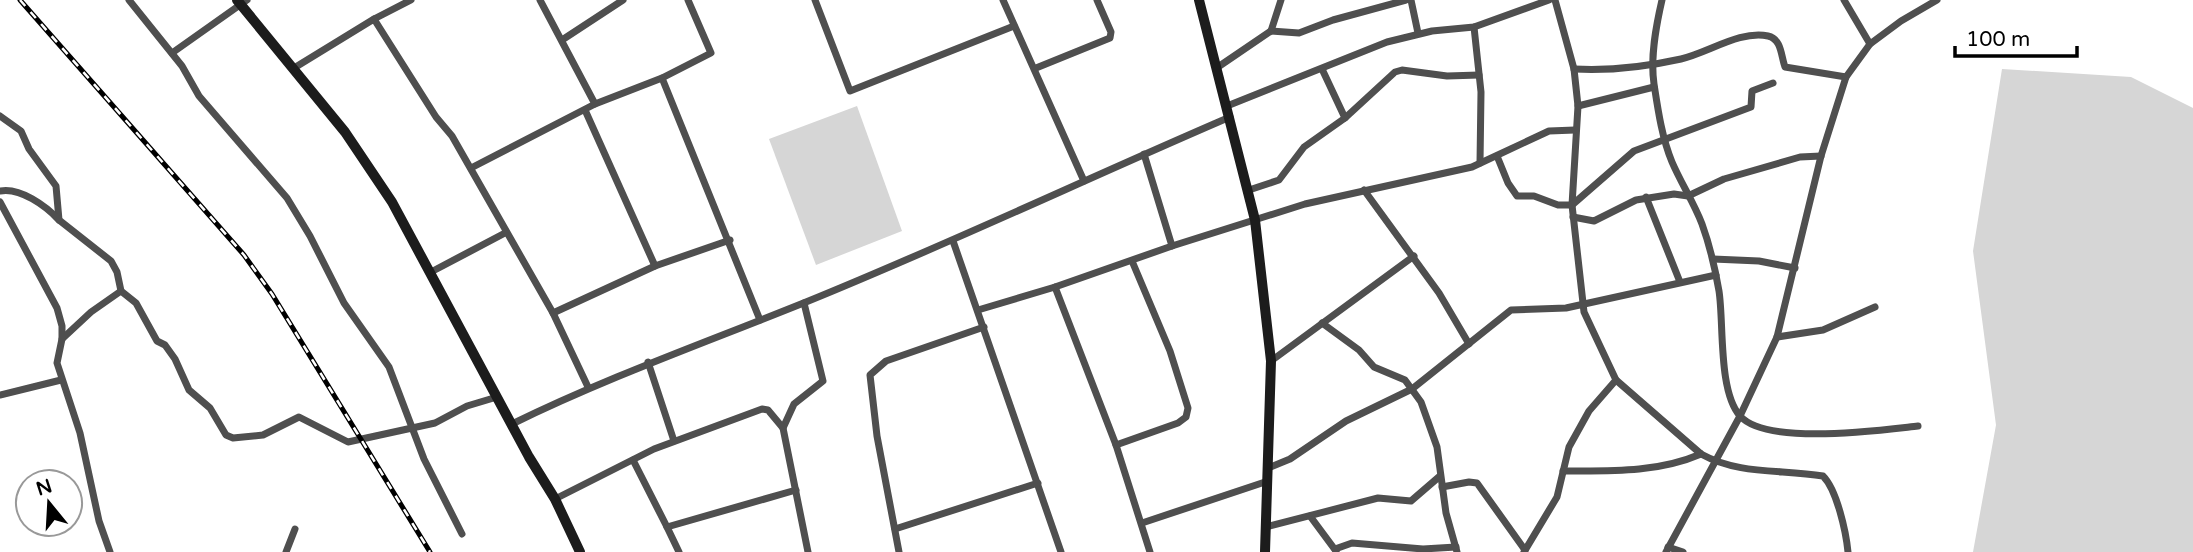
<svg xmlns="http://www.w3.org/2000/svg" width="2193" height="552" viewBox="0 0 2193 552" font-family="'Varela Round',sans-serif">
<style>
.green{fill:#d6d6d6}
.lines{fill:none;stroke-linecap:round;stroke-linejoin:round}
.street{stroke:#4f4f4f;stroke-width:7}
.secondary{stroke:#1c1c1c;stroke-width:10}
.rail-casing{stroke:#000;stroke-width:5}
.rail{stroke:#fff;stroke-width:2.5;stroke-dasharray:8;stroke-linecap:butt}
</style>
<rect width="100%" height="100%" fill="#fff"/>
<!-- green -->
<g class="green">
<path d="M2002,69L2131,77L2193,108V552H1973L1996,425L1973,251Z"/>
<path d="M857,106L902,231L816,265L769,139Z"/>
</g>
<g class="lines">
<!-- street -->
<g class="street">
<path d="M129,0L182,66L199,96L287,198L310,236L344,303L389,367L424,459L462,534"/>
<path d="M815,0L850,91L1014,26"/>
<path d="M1003,0L1084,181"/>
<path d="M1411,0L1418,33"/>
<path d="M1555,0L1574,69L1578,106L1572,205L1584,312L1616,380L1701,454C1739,475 1781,469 1823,476C1837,490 1846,532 1848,552"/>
<path d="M1662,0C1656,26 1650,57 1654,84C1658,110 1662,138 1672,162C1681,183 1694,203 1702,224C1710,246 1715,268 1719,291C1724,323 1718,391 1740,416C1767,446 1881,430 1918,426"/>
<path d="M1844,0L1870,44"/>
<path d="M374,19L411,0"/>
<path d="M1474,27L1481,92L1480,163"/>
<path d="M1271,31L1299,33L1333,20L1406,0"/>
<path d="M562,40L623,0"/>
<path d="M172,53L247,0"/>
<path d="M1218,67L1271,31L1281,0"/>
<path d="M294,68L374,19L436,117L452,136L553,313L588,387"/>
<path d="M1036,68L1110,38L1111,32L1097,0"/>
<path d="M1574,69C1611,71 1645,67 1681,59C1708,53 1740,30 1768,36C1782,39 1781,57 1785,67L1846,77"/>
<path d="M662,78L711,53L688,0"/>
<path d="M595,104L662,78L760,320"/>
<path d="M1227,106L1387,42L1432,31L1474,27L1549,0"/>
<path d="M1578,106L1654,87"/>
<path d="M585,110L655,266"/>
<path d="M0,116L21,131L29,149L56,186L59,220L111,261L117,272L121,291L136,303L157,341L165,345L175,359L189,390L210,408L226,435L233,438L263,435L299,417L348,442L435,423L467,406L497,397"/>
<path d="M1345,118L1395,72L1402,70L1447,76L1479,75"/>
<path d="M1497,156L1508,183L1517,196H1534L1558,205H1572L1634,151L1751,107L1752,91L1773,83"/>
<path d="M471,168L595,104L540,0"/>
<path d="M1249,190L1279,180L1304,147L1345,118L1322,69"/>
<path d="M1364,190L1439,293L1469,344"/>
<path d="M0,191C20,187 46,206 59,220"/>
<path d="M1646,197L1680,282"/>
<path d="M0,202L57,308L62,326V339"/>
<path d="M1573,217L1594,221L1636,200L1674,194L1688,196L1724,179L1800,157L1821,156"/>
<path d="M953,241L1061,552"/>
<path d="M1172,246L1305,204L1472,167L1549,131L1575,130"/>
<path d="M1713,259L1759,261L1795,268"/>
<path d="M431,272L505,233"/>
<path d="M1055,287L1116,445L1150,552"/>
<path d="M804,303L823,381L794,404L783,428L808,552"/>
<path d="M978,310L1055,287L1172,246L1144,154"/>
<path d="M553,313L655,266L730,240"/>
<path d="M1322,323L1359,350L1374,367L1405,380L1421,402L1437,447L1446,513L1457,552"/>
<path d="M1777,337L1823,330L1875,307"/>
<path d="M1271,361L1414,256"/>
<path d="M648,362L674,441"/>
<path d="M0,395L61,380"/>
<path d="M512,424C608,377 707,342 806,302C949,244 1088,178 1230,117"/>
<path d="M1116,445L1178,423L1186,417L1188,408L1170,351L1132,261"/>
<path d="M633,460L667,527"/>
<path d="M1268,468L1290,459L1346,421L1412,389L1511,310L1566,308L1716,275"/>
<path d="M1563,471C1610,471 1657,473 1701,454"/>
<path d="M1442,487L1469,482L1477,483L1525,550"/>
<path d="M555,499L654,449L762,409L768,410L783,428"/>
<path d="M1310,516L1336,551"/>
<path d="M1142,523L1268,481"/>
<path d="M1266,527L1378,498L1411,501L1440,476"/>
<path d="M895,529L1038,483"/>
<path d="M1668,547L1683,552"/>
<path d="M1335,549L1352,543L1423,549L1456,547"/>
<path d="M110,552L99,521L80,433L57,363L62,339L91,312L121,291"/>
<path d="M286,552L295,529"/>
<path d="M679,552L667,527L796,490"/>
<path d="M899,552L877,436L870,375L886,361L984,327"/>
<path d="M1524,552L1557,497L1569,447L1589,411L1616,380"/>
<path d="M1666,552L1740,416L1777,337L1821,156L1846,77L1870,44L1901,21L1937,0"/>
</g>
<!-- secondary -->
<g class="secondary">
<path d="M237,0L345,132L392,202L529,457L555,499L580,552"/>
<path d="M1199,0L1255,220L1271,361L1265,552"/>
</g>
<defs>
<path id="rail" d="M20,0L244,255L272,294L430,552"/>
</defs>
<!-- rail casing -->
<use href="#rail" class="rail-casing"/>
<!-- rail -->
<use href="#rail" class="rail"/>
</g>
<!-- north arrow -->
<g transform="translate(49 503) rotate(342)"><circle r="33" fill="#ffffff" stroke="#999999" stroke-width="2"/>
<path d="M0-5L12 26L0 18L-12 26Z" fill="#000000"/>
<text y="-10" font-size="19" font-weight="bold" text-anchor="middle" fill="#000000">N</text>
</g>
<!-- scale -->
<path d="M1955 46v10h122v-10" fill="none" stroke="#000000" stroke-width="3.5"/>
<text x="1966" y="46" font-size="21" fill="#000000" stroke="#ffffff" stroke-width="5" paint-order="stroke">100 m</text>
</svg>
